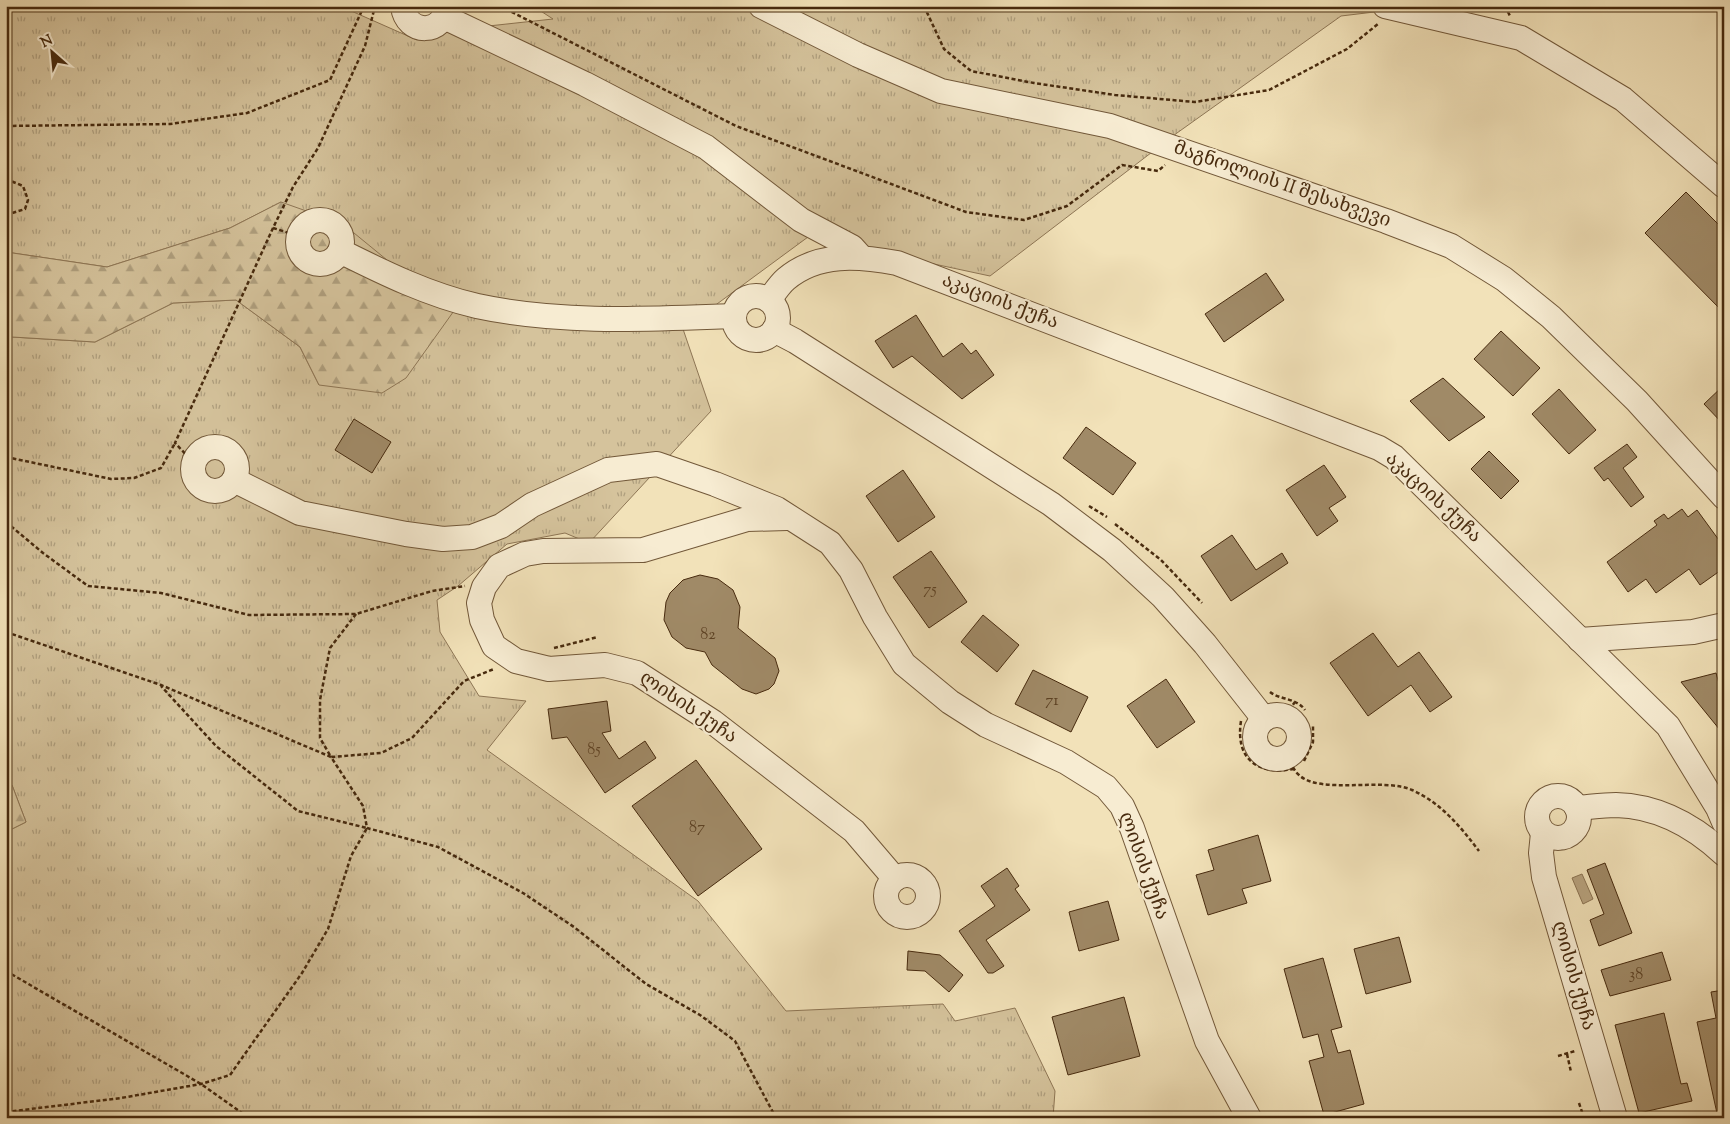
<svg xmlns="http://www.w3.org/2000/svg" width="1730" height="1124" viewBox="0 0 1730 1124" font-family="'Sorts Mill Goudy','Noto Serif Georgian',serif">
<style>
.grass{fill:url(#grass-tufts);stroke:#8e7655}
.forest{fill:url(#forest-firs);stroke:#8e7655}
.water{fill:#b8a37f;stroke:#8b7352}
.building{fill:#a08a67;stroke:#472a0e}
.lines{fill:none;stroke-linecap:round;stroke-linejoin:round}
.minor-casing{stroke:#725839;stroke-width:26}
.path{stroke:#472a0e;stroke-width:2.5;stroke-dasharray:4 2.5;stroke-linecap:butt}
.minor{stroke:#f7ecd2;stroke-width:24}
.labels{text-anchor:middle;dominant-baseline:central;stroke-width:4.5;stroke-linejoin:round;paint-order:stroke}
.number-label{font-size:16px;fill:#5d4224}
.street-label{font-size:19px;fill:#472a0e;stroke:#f7ecd2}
</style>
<defs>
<pattern id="grass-tufts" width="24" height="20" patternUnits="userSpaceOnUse" patternTransform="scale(1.25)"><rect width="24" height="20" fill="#d5c39c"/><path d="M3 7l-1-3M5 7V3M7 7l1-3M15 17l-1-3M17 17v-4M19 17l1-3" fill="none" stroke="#af9f7e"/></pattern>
<pattern id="forest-firs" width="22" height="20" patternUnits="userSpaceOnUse" patternTransform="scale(1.25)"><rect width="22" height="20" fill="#d5c39c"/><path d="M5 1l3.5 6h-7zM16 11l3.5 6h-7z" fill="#af9f7e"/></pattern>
</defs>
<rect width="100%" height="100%" fill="#f2e2b9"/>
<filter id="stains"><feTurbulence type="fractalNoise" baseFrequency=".004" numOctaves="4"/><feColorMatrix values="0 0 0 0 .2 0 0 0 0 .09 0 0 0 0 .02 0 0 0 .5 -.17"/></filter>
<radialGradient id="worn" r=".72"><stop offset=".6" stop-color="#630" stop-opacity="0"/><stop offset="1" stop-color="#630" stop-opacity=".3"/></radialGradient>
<!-- grass -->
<path class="grass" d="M6,6H340L417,40L433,32L553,19L533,6H1424L1341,16L1177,133L990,276L808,237L683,329L711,411L589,543L565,533L507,544L458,586L437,600L440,632L479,696L526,701L487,750L698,901L786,1011L943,1004L955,1021L1015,1008L1055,1091L1053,1118H6V832L26,822L12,785L6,782V339L12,337L95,342L173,303L236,300L300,347L319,385L281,202L230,228L107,267L6,252Z"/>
<!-- forest -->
<g class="forest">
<path d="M281,202L343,224L387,260L400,274L456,308L406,378L382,393L319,385L300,347L236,300L173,303L95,342L12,337L6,339V252L107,267L230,228Z"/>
<path d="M6,782L12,785L26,822L6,832Z"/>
</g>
<!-- water -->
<path class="water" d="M1582,874L1593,899L1583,904L1572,878Z"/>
<!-- building -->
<g class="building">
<path d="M1686,192L1724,230V313L1645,233Z"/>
<path d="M1266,273L1284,300L1224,342L1205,314Z"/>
<path d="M916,315L943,357L962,343L971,354L976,350L994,375L962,399L912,356L893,368L875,341Z"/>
<path d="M1501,331L1540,368L1513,396L1474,359Z"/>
<path d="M1443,378L1485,417L1449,441L1410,401Z"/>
<path d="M1724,385V425L1704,404Z"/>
<path d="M1559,389L1596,430L1569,454L1532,414Z"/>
<path d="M354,419L391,442L372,473L335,450Z"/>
<path d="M1086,427L1136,463L1113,495L1063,458Z"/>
<path d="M1627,444L1637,457L1623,468L1644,497L1631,507L1608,478L1604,481L1594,468Z"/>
<path d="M1489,451L1519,481L1501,499L1471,469Z"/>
<path d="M1324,465L1346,497L1329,508L1338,521L1317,536L1286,490Z"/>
<path d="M903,470L935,517L898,542L866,496Z"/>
<path d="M1682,509L1688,517L1697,510L1724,547V568L1700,585L1689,569L1656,593L1646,579L1628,592L1607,562L1657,525L1654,521L1664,514L1668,519Z"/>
<path d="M1232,535L1256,570L1282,553L1288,563L1231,601L1201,556Z"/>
<path d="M931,551L967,602L929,628L893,577Z"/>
<path d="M700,575L718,579L733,590L740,607L738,628L775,658L779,671L774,684L769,689L756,694L742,689L712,665L705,652L686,648L672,637L664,620L666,602L670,593L683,580Z"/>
<path d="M983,615L1019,645L997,672L961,642Z"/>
<path d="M1373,633L1398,667L1419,652L1452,697L1430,712L1411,685L1368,716L1330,663Z"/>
<path d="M1033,670L1088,697L1071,732L1015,704Z"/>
<path d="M1716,673L1724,701V735L1681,682Z"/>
<path d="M1166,679L1195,722L1157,748L1127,706Z"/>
<path d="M607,701L611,731L602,733L619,759L645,741L656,758L605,793L567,737L552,739L548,709Z"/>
<path d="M696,760L762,849L698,896L632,806Z"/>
<path d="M1258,835L1271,881L1242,889L1247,903L1208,915L1196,875L1214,870L1208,850Z"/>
<path d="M1605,863L1632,933L1599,946L1590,920L1604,914L1587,870Z"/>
<path d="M1007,868L1019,886L1015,889L1030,910L986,940L1004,966L993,973H988L959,931L995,906L981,886Z"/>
<path d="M1108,901L1119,940L1079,951L1069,912Z"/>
<path d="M1399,937L1411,982L1366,994L1354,949Z"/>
<path d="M908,951L940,955L963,975L949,992L925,971L907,970Z"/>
<path d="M1662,952L1671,980L1610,996L1601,970Z"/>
<path d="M1323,958L1342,1027L1331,1030L1338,1053L1350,1050L1364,1104L1324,1115L1309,1061L1324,1057L1318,1034L1303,1038L1284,969Z"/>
<path d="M1724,990V1118H1718L1697,1022L1716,1018L1711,992Z"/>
<path d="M1124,997L1140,1056L1068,1075L1052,1017Z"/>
<path d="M1664,1013L1681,1084L1687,1083L1692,1101L1639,1113L1615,1025Z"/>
</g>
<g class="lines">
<defs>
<g id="minor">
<path d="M403,6C406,36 445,35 446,6"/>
<path d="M761,6L858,55L941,91L1110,126L1386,221L1451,246L1504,279L1551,317L1637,401L1724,497"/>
<path d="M1385,6L1521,38L1623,99L1724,186"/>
<path d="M444,17L585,84L706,147L801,220L852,247L861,257"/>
<circle cx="320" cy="242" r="22"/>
<path d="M340,251C384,273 429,295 477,306C561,324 648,319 734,316"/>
<circle cx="756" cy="318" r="22"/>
<path d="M769,300C774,293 780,284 786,279C818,252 859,256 897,263L1379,448L1394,457L1668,726L1718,808L1724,822"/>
<path d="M774,330L795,341L1051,504L1112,550L1163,597L1205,644L1264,719"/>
<circle cx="215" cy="469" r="22"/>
<path d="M234,480L300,513L406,534L443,539L472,537L501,526L532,505L608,470L657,464L715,484L777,509L830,543L851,570L875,617L904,664L950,702L986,725L1066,762L1106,787L1122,806L1132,828L1207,1041L1249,1118"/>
<path d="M787,518L747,519L643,550L543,551L525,554L499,566L484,587L479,603L482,620L494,646L516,661L549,669L605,665L637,673L713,722L854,831L895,879"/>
<path d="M1580,640L1693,632L1724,625"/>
<circle cx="1277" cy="737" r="22"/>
<circle cx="1558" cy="817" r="21"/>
<path d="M1577,808C1590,807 1603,805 1616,805C1658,806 1694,826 1724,854"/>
<path d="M1543,833L1541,853L1544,877L1615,1118"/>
<circle cx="907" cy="896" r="21"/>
</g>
</defs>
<!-- minor casing -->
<use href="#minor" class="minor-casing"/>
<!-- path -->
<g class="path">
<path d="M500,6L736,126L966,212L1024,220L1067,206L1122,165L1158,171L1165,165"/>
<path d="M924,6L944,49L971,71L1034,83L1115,95L1195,102L1269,90L1347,49L1378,24"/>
<path d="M1505,6L1510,16"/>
<path d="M6,126L170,124L247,113L330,80L364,6"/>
<path d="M6,179L23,186L28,200L25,209L6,215"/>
<path d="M273,228L299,236"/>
<path d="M6,457L111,479L134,478L161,468L175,443"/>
<path d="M194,463L175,443L273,228L293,187L318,148L365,46L375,6L384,9"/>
<path d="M1089,506L1107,517"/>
<path d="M6,522L43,553L88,586L161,593L249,615L356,614L432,591L465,586"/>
<path d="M1115,524L1161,560L1202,603"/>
<path d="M356,614L330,648L320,700V738L331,757L381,753L412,738L464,681L494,669"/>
<path d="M6,632L161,685L331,757L363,806L367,828L438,847L523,893L574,927L646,984L700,1015L735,1041L776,1118"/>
<path d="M554,648L598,637"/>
<path d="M1270,692C1280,700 1297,698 1305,710"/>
<path d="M1289,710L1295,702"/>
<path d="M1241,721C1235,760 1258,775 1294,769"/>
<path d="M1288,755C1291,762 1293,770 1299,775C1320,795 1384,777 1412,790C1441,803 1460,826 1479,851"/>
<path d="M1304,761L1313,742V724"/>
<path d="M1561,849L1579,840L1587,826"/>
<path d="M6,971L201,1084L249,1118"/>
<path d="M1567,1054L1571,1072"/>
<path d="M1558,1056L1575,1051"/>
<path d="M1579,1103L1584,1118"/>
<path d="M6,1112L121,1098L201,1084L230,1075L302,973L328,929L351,856L367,828L298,811L216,746L161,686"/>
</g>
<!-- minor -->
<use href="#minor" class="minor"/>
</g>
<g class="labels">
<!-- number labels -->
<g class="number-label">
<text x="930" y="590">75</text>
<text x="708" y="635">82</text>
<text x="1052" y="701">71</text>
<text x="594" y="750">85</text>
<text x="697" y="828">87</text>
<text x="1636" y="975">38</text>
</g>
<!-- street labels -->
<g class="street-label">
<text transform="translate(1282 185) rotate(19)">მაგნოლიის II შესახვევი</text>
<text transform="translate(1000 302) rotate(21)">აკაციის ქუჩა</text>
<text transform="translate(1433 498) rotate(43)">აკაციის ქუჩა</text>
<text transform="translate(688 708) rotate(34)">ლისის ქუჩა</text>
<text transform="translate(1143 866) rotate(70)">ლისის ქუჩა</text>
<text transform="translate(1573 976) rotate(74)">ლისის ქუჩა</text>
</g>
</g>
<!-- margin -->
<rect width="1730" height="1124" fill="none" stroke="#f2e2b9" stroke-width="25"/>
<rect x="8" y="8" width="1715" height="1109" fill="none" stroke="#472a0e" stroke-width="2.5"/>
<rect x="12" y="12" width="1705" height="1099" fill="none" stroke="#472a0e"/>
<!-- north arrow -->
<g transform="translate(52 52) rotate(333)" stroke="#f7ecd2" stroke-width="4" paint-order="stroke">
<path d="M0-4L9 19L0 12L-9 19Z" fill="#472a0e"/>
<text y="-8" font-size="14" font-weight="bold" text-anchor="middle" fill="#472a0e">N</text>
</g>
<rect width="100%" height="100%" filter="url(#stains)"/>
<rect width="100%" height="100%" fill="url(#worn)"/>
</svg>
